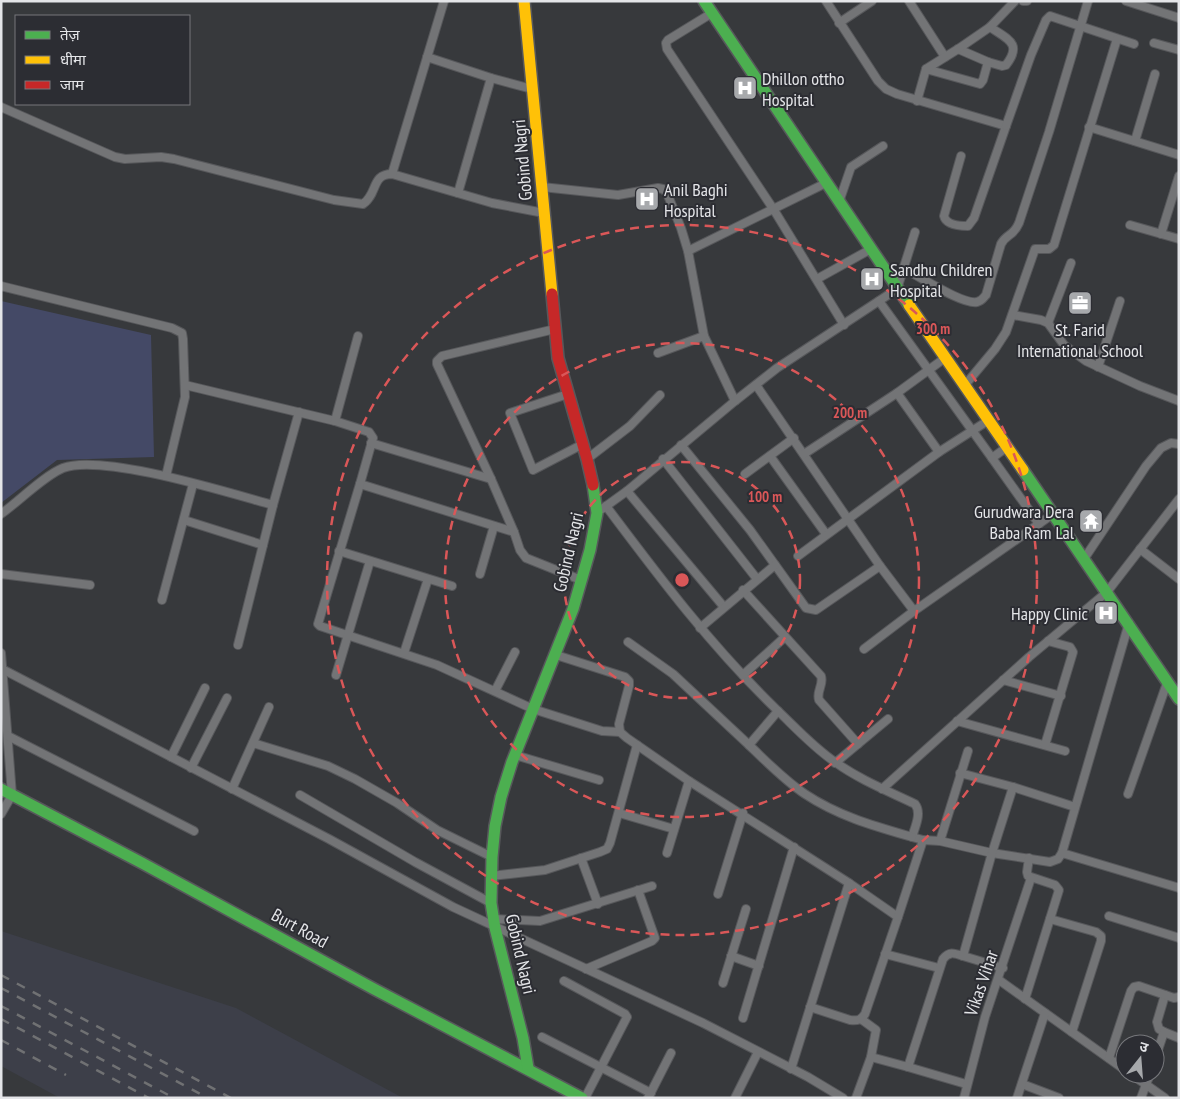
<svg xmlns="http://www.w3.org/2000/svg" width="1180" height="1099" viewBox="0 0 1180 1099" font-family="'PT Sans Narrow','Noto Sans Devanagari',sans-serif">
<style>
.built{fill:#3d3f49}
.green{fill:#444966}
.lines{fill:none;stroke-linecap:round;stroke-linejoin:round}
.street-casing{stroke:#57585b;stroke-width:10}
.fast-casing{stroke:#57585b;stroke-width:14}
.slow-casing{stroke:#57585b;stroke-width:14}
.jam-casing{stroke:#57585b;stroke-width:14}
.street{stroke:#737476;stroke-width:8}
.fast{stroke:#4caf50;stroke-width:11}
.slow{stroke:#ffc107;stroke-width:11}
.jam{stroke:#c62828;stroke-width:11}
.rail{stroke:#707173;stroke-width:2.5;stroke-dasharray:9 9;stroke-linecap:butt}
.ring{fill:none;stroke:#da5758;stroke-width:2.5;stroke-dasharray:9 6}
.labels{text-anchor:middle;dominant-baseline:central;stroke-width:4;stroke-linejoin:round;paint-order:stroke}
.poi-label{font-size:18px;fill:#e4e5e8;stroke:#2c2d33;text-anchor:start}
.street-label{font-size:18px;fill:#e4e5e8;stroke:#2c2d33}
.centre{fill:#da5758;stroke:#2c2d33;stroke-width:2.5}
.ring-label{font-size:15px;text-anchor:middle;font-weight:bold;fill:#da5758;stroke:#2c2d33;stroke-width:4;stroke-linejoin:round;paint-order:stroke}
</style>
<rect width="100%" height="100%" fill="#37393c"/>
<!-- built -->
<path class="built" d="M1,931L236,1008L403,1098H60L1,1066Z"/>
<!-- green -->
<path class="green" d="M1,301L151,335L154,457L57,460L1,503Z"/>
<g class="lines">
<defs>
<g id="street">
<path d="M826,1L878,81L886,89L897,94L1006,126L974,218L968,226C960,226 946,225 944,216L961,156"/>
<path d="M909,1L945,57"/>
<path d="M1023,1H1027"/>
<path d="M1126,1L1179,18"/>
<path d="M712,13L668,40L666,43L667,49L774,210L844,325"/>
<path d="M839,23L872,1"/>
<path d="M1154,43L1179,50"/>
<path d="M427,57L491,78L532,89"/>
<path d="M988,62L1002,66L1006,65C1023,43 1007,39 990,27"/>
<path d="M926,69L980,84L983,80L988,62L958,49"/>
<path d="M917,101L926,69L958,49L990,27L1015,1"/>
<path d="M1,107L115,157L125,159L161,157L174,159L334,200L363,204C378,194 371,174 392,174L492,203L544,213"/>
<path d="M1006,126L1031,55L1046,20L1050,16L1134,44"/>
<path d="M1089,127L1179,155"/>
<path d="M1135,141L1155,74"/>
<path d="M392,174L444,1"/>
<path d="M542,187L618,195L658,188L663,189L667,193L681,228L688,251L704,336L735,401"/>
<path d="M458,193L491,78"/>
<path d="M839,202L851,167L883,146"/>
<path d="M1130,225L1179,239"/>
<path d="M1161,234L1179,176"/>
<path d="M688,251L826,183"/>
<path d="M904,269C920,276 962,305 977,302C982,301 983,298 986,295L1001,244C1007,233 1013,237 1019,223L1049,132L1088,1"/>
<path d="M817,279L871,249"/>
<path d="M1,286L172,328L182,333L183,339L185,397L166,476"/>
<path d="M879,301L992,458L1007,447"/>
<path d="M1013,315L1041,320L1048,323L1064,345L1086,361L1140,386L1179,401"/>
<path d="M1048,323L1071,263"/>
<path d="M658,353L704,336"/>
<path d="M1098,367L1120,301"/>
<path d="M185,385L335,421L369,432L373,438L360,484L514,532L520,550L526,558L581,580"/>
<path d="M756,385L880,566L914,611"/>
<path d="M965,385L995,349L1006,332L1035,249H1049L1054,245L1117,39"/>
<path d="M897,393L939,452"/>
<path d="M568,394L510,413L533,470L583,444"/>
<path d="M335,421L358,336"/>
<path d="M371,443L491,479"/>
<path d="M681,445L750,530L806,608L816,610L880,566"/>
<path d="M804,454L897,393L945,358"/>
<path d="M770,456L826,534"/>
<path d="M992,458L1039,524"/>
<path d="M587,459L630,426L660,395"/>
<path d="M663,459L757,579"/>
<path d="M745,474L794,438"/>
<path d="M360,484L318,624L320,626L437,665L533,709L602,731L620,732"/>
<path d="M627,491L724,607"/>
<path d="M606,506C660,578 711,646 776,709C795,727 813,747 835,762C860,780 888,791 915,804C922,813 915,827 912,837L923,840"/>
<path d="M602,509L627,491L735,401L777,368L897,289L915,232"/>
<path d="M1,514C18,502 45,475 63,468C102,453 229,493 273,505L299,412"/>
<path d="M184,520L263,545"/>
<path d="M514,532L491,479L437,364V361L442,356L555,329"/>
<path d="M1140,549L1179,579"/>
<path d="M339,551L452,586"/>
<path d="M798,556L939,452L989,420"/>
<path d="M1084,559L1146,466L1161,448L1171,443L1179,444"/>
<path d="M1,574L90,585"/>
<path d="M480,574L494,526"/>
<path d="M743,590L821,676C824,685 816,691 819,700L858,744"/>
<path d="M162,600L193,484"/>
<path d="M700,628L775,565"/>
<path d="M628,642L673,674L749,745"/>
<path d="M238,645L273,505"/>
<path d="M864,649L914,611L1053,514"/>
<path d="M1,653L12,795L1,814"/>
<path d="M404,653L428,579"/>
<path d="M556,655L625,677L629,681V686L619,724L620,732L627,738L689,781L849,883L898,917L865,1014C861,1020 858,1021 850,1020L810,1007"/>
<path d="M2,669L329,839L453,907L703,1023L808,1077L843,1098"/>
<path d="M336,675L370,561"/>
<path d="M743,675L785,637"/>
<path d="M1003,680L1061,696"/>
<path d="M495,691L515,652"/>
<path d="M778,711L749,745C767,762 784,780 805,794C838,816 874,826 912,837"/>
<path d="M957,721L1065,751"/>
<path d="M8,736L194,831"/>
<path d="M253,743L328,766L355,779L397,803L437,830L492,857"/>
<path d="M1045,745L1073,652L1070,647L1048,641"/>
<path d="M515,755L599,780"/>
<path d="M171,757L205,688"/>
<path d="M835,763L888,719"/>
<path d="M191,768L227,698"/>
<path d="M960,773L1013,787"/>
<path d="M232,789L269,707"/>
<path d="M882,789L1029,657L1107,592L1179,499"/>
<path d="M1128,794L1167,683"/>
<path d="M300,795L415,862L491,903"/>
<path d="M619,813L674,829"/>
<path d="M940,841L968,751"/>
<path d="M667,853L689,781"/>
<path d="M1062,853L1129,623"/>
<path d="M581,858L598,904"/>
<path d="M491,876L545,870L600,852L607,849L610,843L637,745"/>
<path d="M718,894L743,813"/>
<path d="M1109,916L1179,938"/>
<path d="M898,917L923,840L940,841L992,853L1050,862L1058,859L1062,853L1179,888"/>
<path d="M494,919L540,921L652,886"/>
<path d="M1050,919L1096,932L1101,936V941L1072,1032"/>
<path d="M885,954L939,968"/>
<path d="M731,956L759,966"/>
<path d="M963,956C954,953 949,951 943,959L908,1067L966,1084"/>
<path d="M1003,968L963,956L992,853L1013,787L1075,807"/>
<path d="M586,969L652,941L655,938L638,890"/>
<path d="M999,980L1125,1070"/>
<path d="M564,981L625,1014L627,1017L585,1098"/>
<path d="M723,983L746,909"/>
<path d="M1025,999L1059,890L1055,885L1028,876L1027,872L1029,858"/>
<path d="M743,1018L794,847"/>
<path d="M861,1019L876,1030L871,1057"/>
<path d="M1164,1032L1159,1029L1157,1022L1165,995"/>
<path d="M542,1037L651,1093"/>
<path d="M1109,1058L1131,991L1134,987L1139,986L1174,998L1179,997"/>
<path d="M1155,1059L1164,1032L1179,1038"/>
<path d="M791,1069L849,883"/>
<path d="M1131,1074L1165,1098"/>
<path d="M1022,1084L1059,1098"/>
<path d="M648,1098L671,1053"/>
<path d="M735,1098L758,1052"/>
<path d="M856,1098L871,1057L908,1067"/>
<path d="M964,1098L985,1017L1031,878"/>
<path d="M1017,1098L1045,1013"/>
<path d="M1141,1098L1150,1074"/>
</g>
<g id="fast">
<path d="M704,1L909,305"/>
<path d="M1023,470L1179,699"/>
<path d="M1,789L142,863L374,989L582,1098"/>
<path d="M528,1068L523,1038L495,928L491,903L492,857L495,826L501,797L512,762L573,609L590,550L597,513L593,485"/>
</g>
<g id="slow">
<path d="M524,1L552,294"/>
<path d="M909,305L1023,470"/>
</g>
<path id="jam" d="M552,294L558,358L587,459L593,485"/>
</defs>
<!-- street casing -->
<use href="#street" class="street-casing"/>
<!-- fast casing -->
<use href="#fast" class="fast-casing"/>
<!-- slow casing -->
<use href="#slow" class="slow-casing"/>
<!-- jam casing -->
<use href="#jam" class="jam-casing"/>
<!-- street -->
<use href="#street" class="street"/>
<!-- fast -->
<use href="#fast" class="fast"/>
<!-- slow -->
<use href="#slow" class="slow"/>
<!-- jam -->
<use href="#jam" class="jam"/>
<!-- rail -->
<g class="rail">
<path d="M1,975L231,1098"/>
<path d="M1,988L208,1098"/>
<path d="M1,1006L174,1098"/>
<path d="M1,1019L149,1098"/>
<path d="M1,1040L66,1075"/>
</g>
</g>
<!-- distance rings -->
<g class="ring">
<circle cx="682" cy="580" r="118"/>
<circle cx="682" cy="580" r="237"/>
<circle cx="682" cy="580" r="355"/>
</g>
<!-- icons -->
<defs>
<symbol id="hospital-square" viewBox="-11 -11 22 22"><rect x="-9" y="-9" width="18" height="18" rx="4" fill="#a7a9ac" stroke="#2c2d33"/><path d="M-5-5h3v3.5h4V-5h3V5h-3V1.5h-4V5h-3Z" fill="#fff"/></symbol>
<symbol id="office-square" viewBox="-11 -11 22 22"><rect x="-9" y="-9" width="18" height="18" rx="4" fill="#a7a9ac" stroke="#2c2d33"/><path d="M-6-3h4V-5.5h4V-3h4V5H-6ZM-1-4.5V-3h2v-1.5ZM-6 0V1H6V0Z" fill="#fff"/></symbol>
<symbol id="temple-square" viewBox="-11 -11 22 22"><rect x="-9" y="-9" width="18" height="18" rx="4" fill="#a7a9ac" stroke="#2c2d33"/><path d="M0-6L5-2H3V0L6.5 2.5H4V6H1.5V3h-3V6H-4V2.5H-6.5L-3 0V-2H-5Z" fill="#fff"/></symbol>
</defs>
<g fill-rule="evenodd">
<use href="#hospital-square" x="731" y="74" width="28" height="28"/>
<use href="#hospital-square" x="633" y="185" width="28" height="28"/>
<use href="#hospital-square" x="858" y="265" width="28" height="28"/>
<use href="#office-square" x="1066" y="289" width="28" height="28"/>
<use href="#temple-square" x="1077" y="507" width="28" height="28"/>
<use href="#hospital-square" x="1092" y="599" width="28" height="28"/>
</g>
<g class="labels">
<!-- poi labels -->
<g class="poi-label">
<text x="762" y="78">Dhillon ottho<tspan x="762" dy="21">Hospital</tspan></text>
<text x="664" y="189">Anil Baghi<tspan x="664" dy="21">Hospital</tspan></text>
<text x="890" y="269">Sandhu Children<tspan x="890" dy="21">Hospital</tspan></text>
<text x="1080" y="329" text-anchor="middle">St. Farid<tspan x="1080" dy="21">International School</tspan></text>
<text x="1074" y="511" text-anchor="end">Gurudwara Dera<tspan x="1074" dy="21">Baba Ram Lal</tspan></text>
<text x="1088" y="613" text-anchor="end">Happy Clinic</text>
</g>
<!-- street labels -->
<g class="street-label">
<text transform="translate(522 160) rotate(-95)">Gobind Nagri</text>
<text transform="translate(568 552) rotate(-77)">Gobind Nagri</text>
<text transform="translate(300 928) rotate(29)">Burt Road</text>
<text transform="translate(521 954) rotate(77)">Gobind Nagri</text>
<text transform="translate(981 983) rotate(-71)">Vikas Vihar</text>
</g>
</g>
<circle cx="682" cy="580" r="8" class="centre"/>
<g class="ring-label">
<text x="933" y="334">300 m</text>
<text x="850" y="418">200 m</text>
<text x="765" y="502">100 m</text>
</g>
<!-- border -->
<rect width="1180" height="1099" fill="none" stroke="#e4e5e8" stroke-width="5"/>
<!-- legend -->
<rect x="15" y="15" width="175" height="90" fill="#2c2d33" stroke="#76777b"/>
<rect x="25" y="31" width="25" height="8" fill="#4caf50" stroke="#76777b"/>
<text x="60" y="40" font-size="15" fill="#e4e5e8">तेज़</text>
<rect x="25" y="56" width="25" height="8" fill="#ffc107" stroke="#76777b"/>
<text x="60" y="65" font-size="15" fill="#e4e5e8">धीमा</text>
<rect x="25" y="81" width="25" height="8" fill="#c62828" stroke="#76777b"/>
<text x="60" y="90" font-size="15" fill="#e4e5e8">जाम</text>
<!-- north arrow -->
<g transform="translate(1140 1059) rotate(17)"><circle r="24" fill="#2c2d33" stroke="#76777b"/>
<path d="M0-4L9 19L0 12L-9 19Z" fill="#a7a9ac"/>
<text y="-8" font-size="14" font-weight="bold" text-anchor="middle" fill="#e4e5e8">उ</text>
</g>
</svg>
